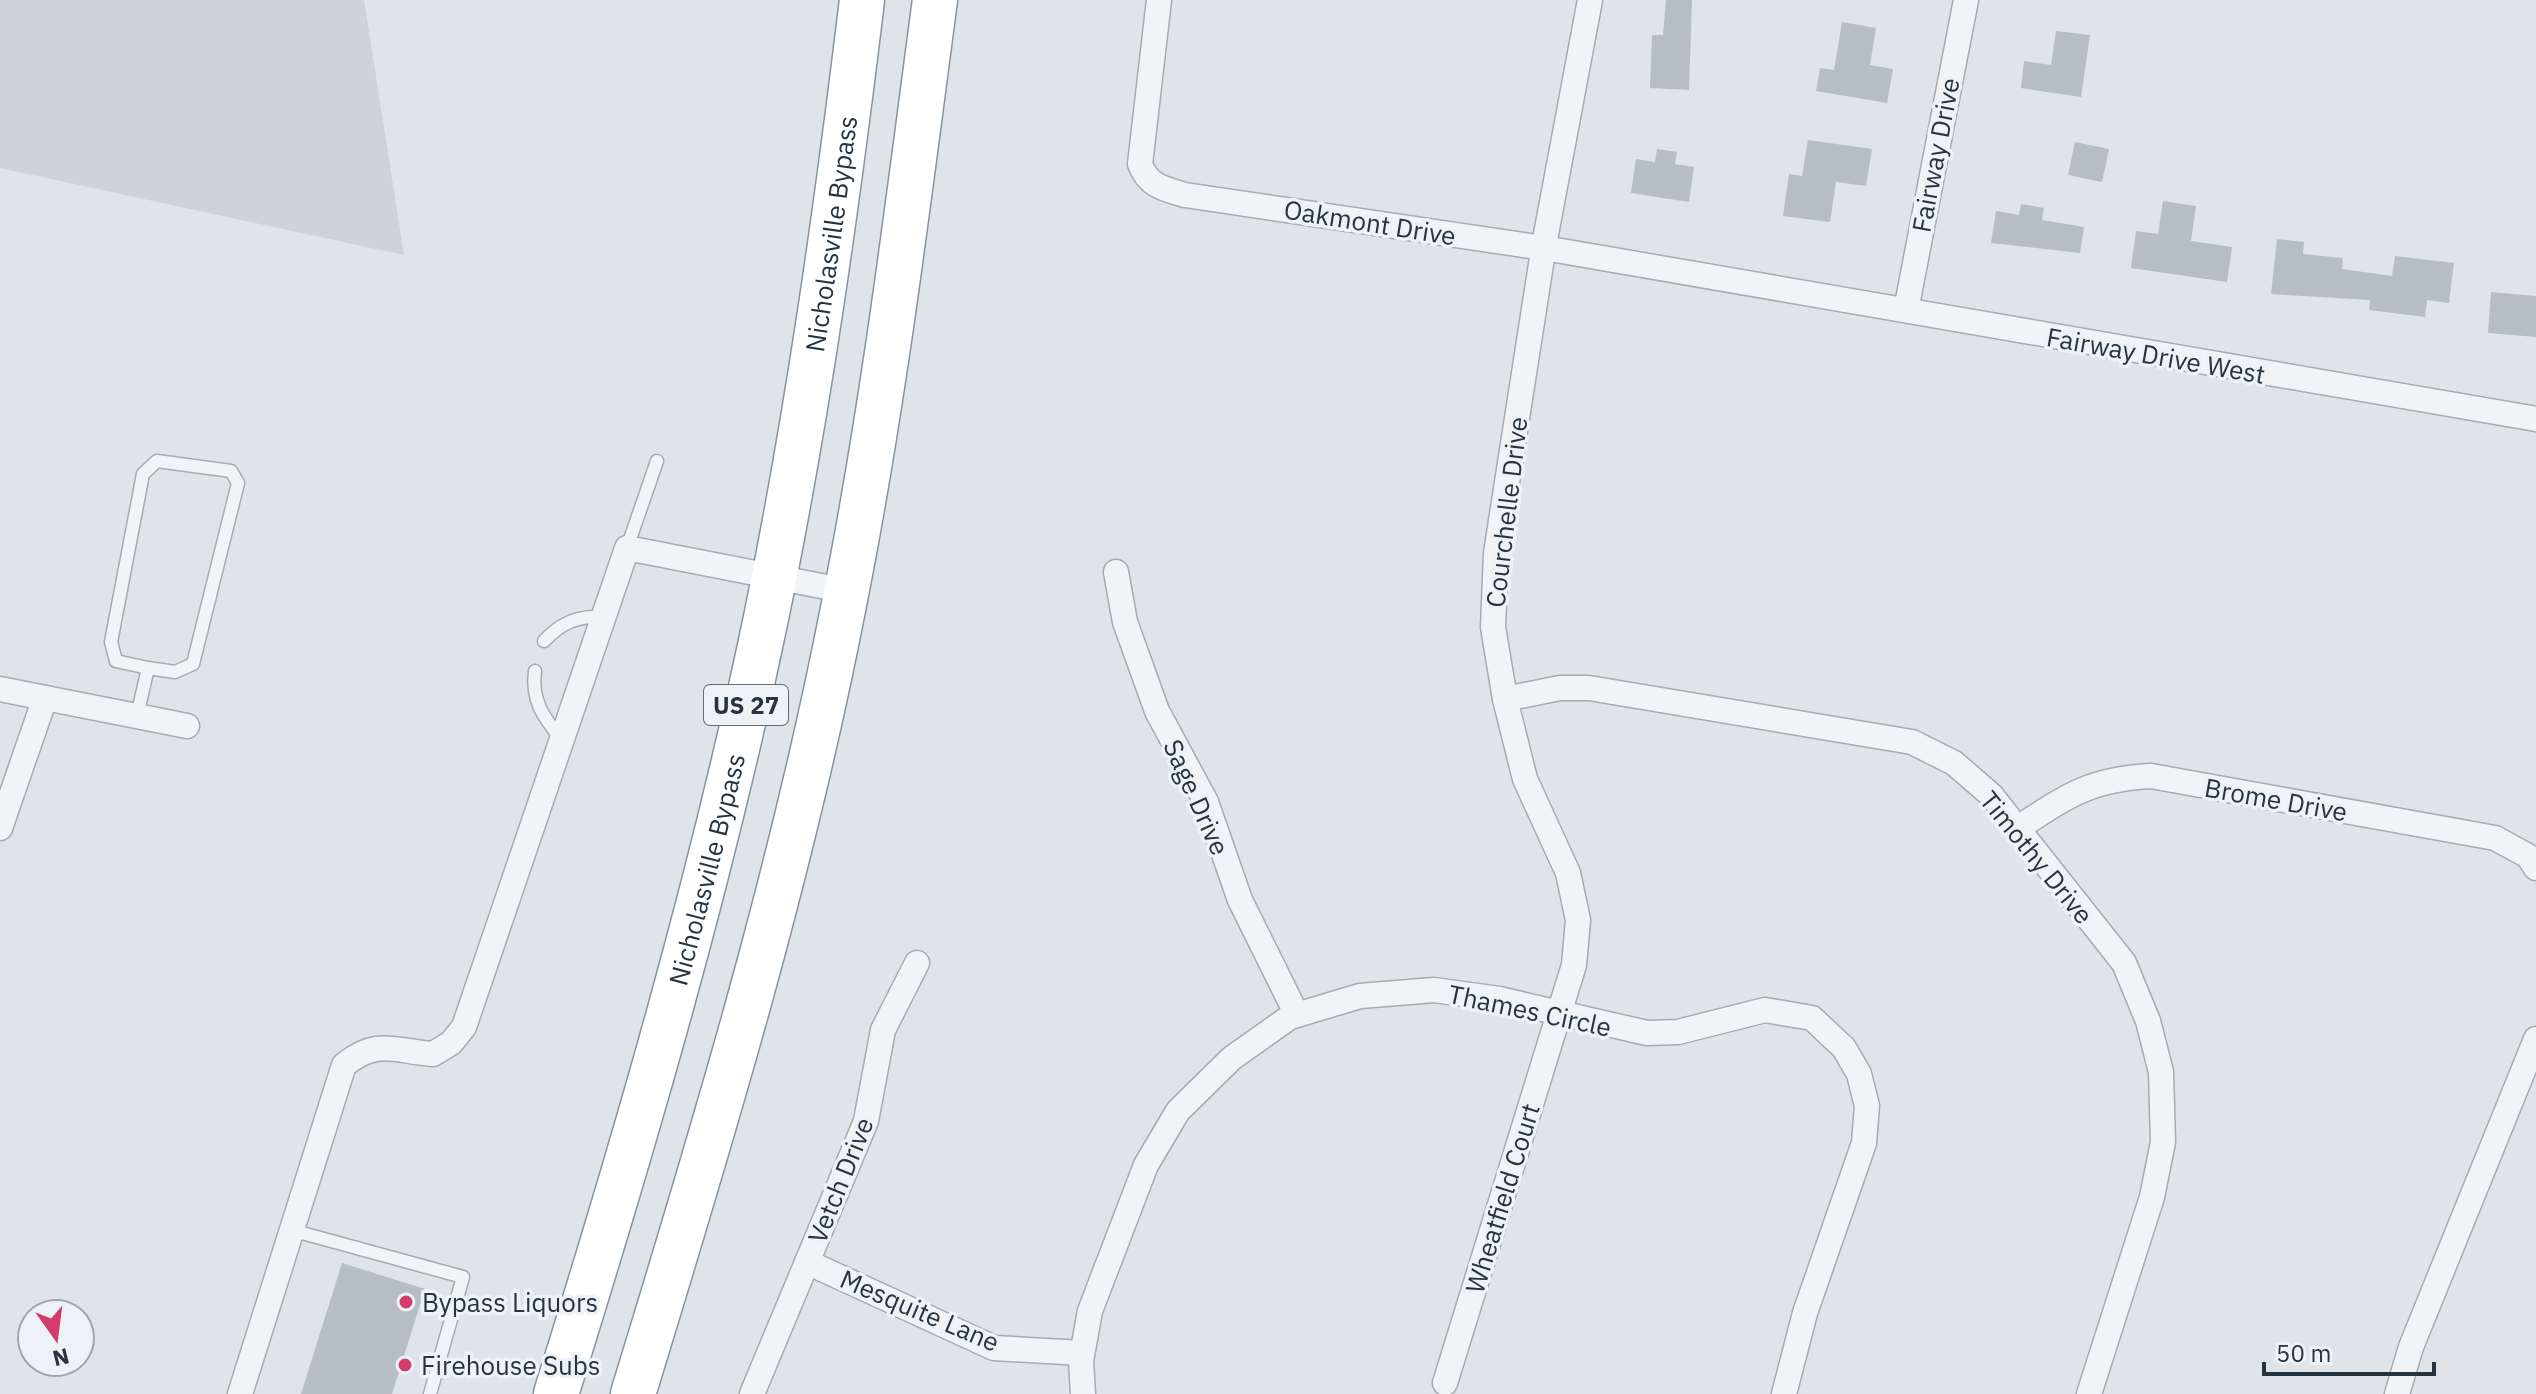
<svg xmlns="http://www.w3.org/2000/svg" width="2536" height="1394" viewBox="0 0 2536 1394" font-family="'IBM Plex Sans',sans-serif">
<style>
.built{fill:#ccd3da}
.building{fill:#b5bec5}
.lines{fill:none;stroke-linecap:round;stroke-linejoin:round}
.lane-casing{stroke:#a3acb2;stroke-width:15}
.street-casing{stroke:#a3acb2;stroke-width:27}
.highway-casing{stroke:#8594a0;stroke-width:47}
.lane{stroke:#f1f4f6;stroke-width:12}
.street{stroke:#f1f4f6;stroke-width:24}
.highway{stroke:#fff;stroke-width:44}
.poi-dot{fill:#d43c6e;stroke:#edf2f6;stroke-width:3}
.labels{text-anchor:middle;dominant-baseline:central;stroke-width:7;stroke-linejoin:round;paint-order:stroke}
.shield{fill:#edf2f6;stroke:#626d77;stroke-width:2}
.shield-label{font-size:24px;font-weight:bold;fill:#263440}
.street-label{font-size:26px;fill:#263440;stroke:#edf2f6}
.poi-label{font-size:26px;fill:#263440;stroke:#edf2f6;text-anchor:start}
</style>
<rect width="100%" height="100%" fill="#dee4e8"/>
<!-- built -->
<path class="built" d="M0,0H364L404,255L0,168Z"/>
<!-- building -->
<g class="building">
<path d="M1666,0H1692L1689,90L1650,88L1652,35H1663Z"/>
<path d="M1842,22L1876,28L1870,65L1893,69L1887,103L1816,91L1820,68L1834,70Z"/>
<path d="M2056,31L2090,35L2081,97L2021,88L2024,61L2051,65Z"/>
<path d="M1808,140L1872,149L1866,186L1836,182L1830,222L1783,216L1789,174L1802,176Z"/>
<path d="M2075,142L2109,149L2102,182L2068,175Z"/>
<path d="M1657,149L1677,152L1675,164L1694,167L1689,202L1631,193L1636,159L1655,162Z"/>
<path d="M2163,201L2196,206L2191,241L2232,247L2227,282L2131,268L2136,231L2158,234Z"/>
<path d="M2021,204L2044,208L2042,220L2084,227L2080,253L1991,243L1996,211L2019,215Z"/>
<path d="M2277,239L2304,242L2303,254L2343,258L2342,269L2392,276L2395,256L2454,263L2449,303L2427,300L2425,317L2369,310L2370,300L2271,294Z"/>
<path d="M2491,292L2536,296V337L2488,333Z"/>
<path d="M342,1263L425,1289L392,1394H301Z"/>
</g>
<g class="lines">
<defs>
<g id="lane">
<path d="M627,548L657,461"/>
<path d="M544,641C563,621 577,617 604,616"/>
<path d="M535,671C531,700 543,717 562,740"/>
<path d="M137,716L148,668L175,672L193,664L238,483L231,471L157,461L143,474L111,642L116,661L148,668"/>
<path d="M291,1230L463,1277L430,1394"/>
</g>
<g id="street">
<path d="M1159,0L1140,164C1148,186 1164,189 1185,195L1544,248L2536,419"/>
<path d="M1906,310L1966,0"/>
<path d="M1116,572L1125,622L1157,711L1206,802L1240,900L1297,1015"/>
<path d="M0,689L187,726"/>
<path d="M1505,699L1560,688H1589L1912,742L1954,763L1991,795L2124,963L2148,1021L2161,1072L2163,1142L2152,1197L2089,1394"/>
<path d="M0,828L45,698"/>
<path d="M2018,828C2067,796 2090,779 2151,776L2495,838L2528,856L2536,868"/>
<path d="M807,1262L994,1348L1082,1353"/>
<path d="M1445,1383L1574,965L1578,920L1568,873L1525,779L1505,699L1493,627L1496,553L1544,245L1590,0"/>
<path d="M240,1394L344,1065C377,1038 394,1051 433,1054L451,1043L464,1027L627,548L847,591"/>
<path d="M752,1394L866,1121L883,1030L917,963"/>
<path d="M1083,1394L1081,1361L1090,1311L1146,1165L1178,1111L1232,1058L1290,1017L1360,996L1434,990L1499,999L1647,1033L1678,1032L1765,1010L1812,1018L1844,1048L1859,1074L1867,1106L1864,1143L1805,1313L1784,1394"/>
<path d="M2397,1394L2411,1347L2536,1039"/>
</g>
<g id="highway">
<path id="s1" d="M556,1394C636,1138 711,881 766,618C808,414 837,207 862,0"/>
<path d="M633,1394C713,1133 792,872 844,604C884,404 908,202 935,0"/>
</g>
</defs>
<!-- lane casing -->
<use href="#lane" class="lane-casing"/>
<!-- street casing -->
<use href="#street" class="street-casing"/>
<!-- highway casing -->
<use href="#highway" class="highway-casing"/>
<!-- lane -->
<use href="#lane" class="lane"/>
<!-- street -->
<use href="#street" class="street"/>
<!-- highway -->
<use href="#highway" class="highway"/>
</g>
<!-- markers -->
<g class="poi-dot">
<circle cx="406" cy="1302" r="8"/>
<circle cx="405" cy="1365" r="8"/>
</g>
<g class="labels">
<!-- shield labels -->
<rect class="shield" x="704" y="685" width="84" height="40" rx="6"/>
<g class="shield-label">
<text x="746" y="705">US 27</text>
</g>
<!-- street labels -->
<g class="street-label">
<text transform="translate(1935 155) rotate(-79)">Fairway Drive</text>
<text transform="translate(1370 222) rotate(9)">Oakmont Drive</text>
<text stroke="none"><textPath href="#s1" startOffset="1194">Nicholasville Bypass</textPath></text>
<text transform="translate(2156 355) rotate(10)">Fairway Drive West</text>
<text transform="translate(1506 512) rotate(-83)">Courchelle Drive</text>
<text transform="translate(1197 797) rotate(66)">Sage Drive</text>
<text transform="translate(2276 799) rotate(10)">Brome Drive</text>
<text transform="translate(2037 857) rotate(51)">Timothy Drive</text>
<text stroke="none"><textPath href="#s1" startOffset="546">Nicholasville Bypass</textPath></text>
<text transform="translate(1530 1010) rotate(12)">Thames Circle</text>
<text transform="translate(840 1180) rotate(-68)">Vetch Drive</text>
<text transform="translate(1502 1198) rotate(-73)">Wheatfield Court</text>
<text transform="translate(920 1310) rotate(23)">Mesquite Lane</text>
</g>
<!-- poi labels -->
<g class="poi-label">
<text x="422" y="1302">Bypass Liquors</text>
<text x="421" y="1365">Firehouse Subs</text>
</g>
</g>
<!-- north arrow -->
<g transform="translate(56 1338) rotate(166)"><circle r="38" fill="#edf2f6" stroke="#9da6ad" stroke-width="2"/>
<path d="M0-6L14 30L0 20L-14 30Z" fill="#d43c6e"/>
<text y="-12" font-size="22" font-weight="bold" text-anchor="middle" fill="#263440">N</text>
</g>
<!-- scale -->
<path d="M2264 1362v12h170v-12" fill="none" stroke="#263440" stroke-width="4"/>
<text x="2276" y="1362" font-size="24" fill="#263440" stroke="#edf2f6" stroke-width="6" paint-order="stroke">50 m</text>
</svg>
